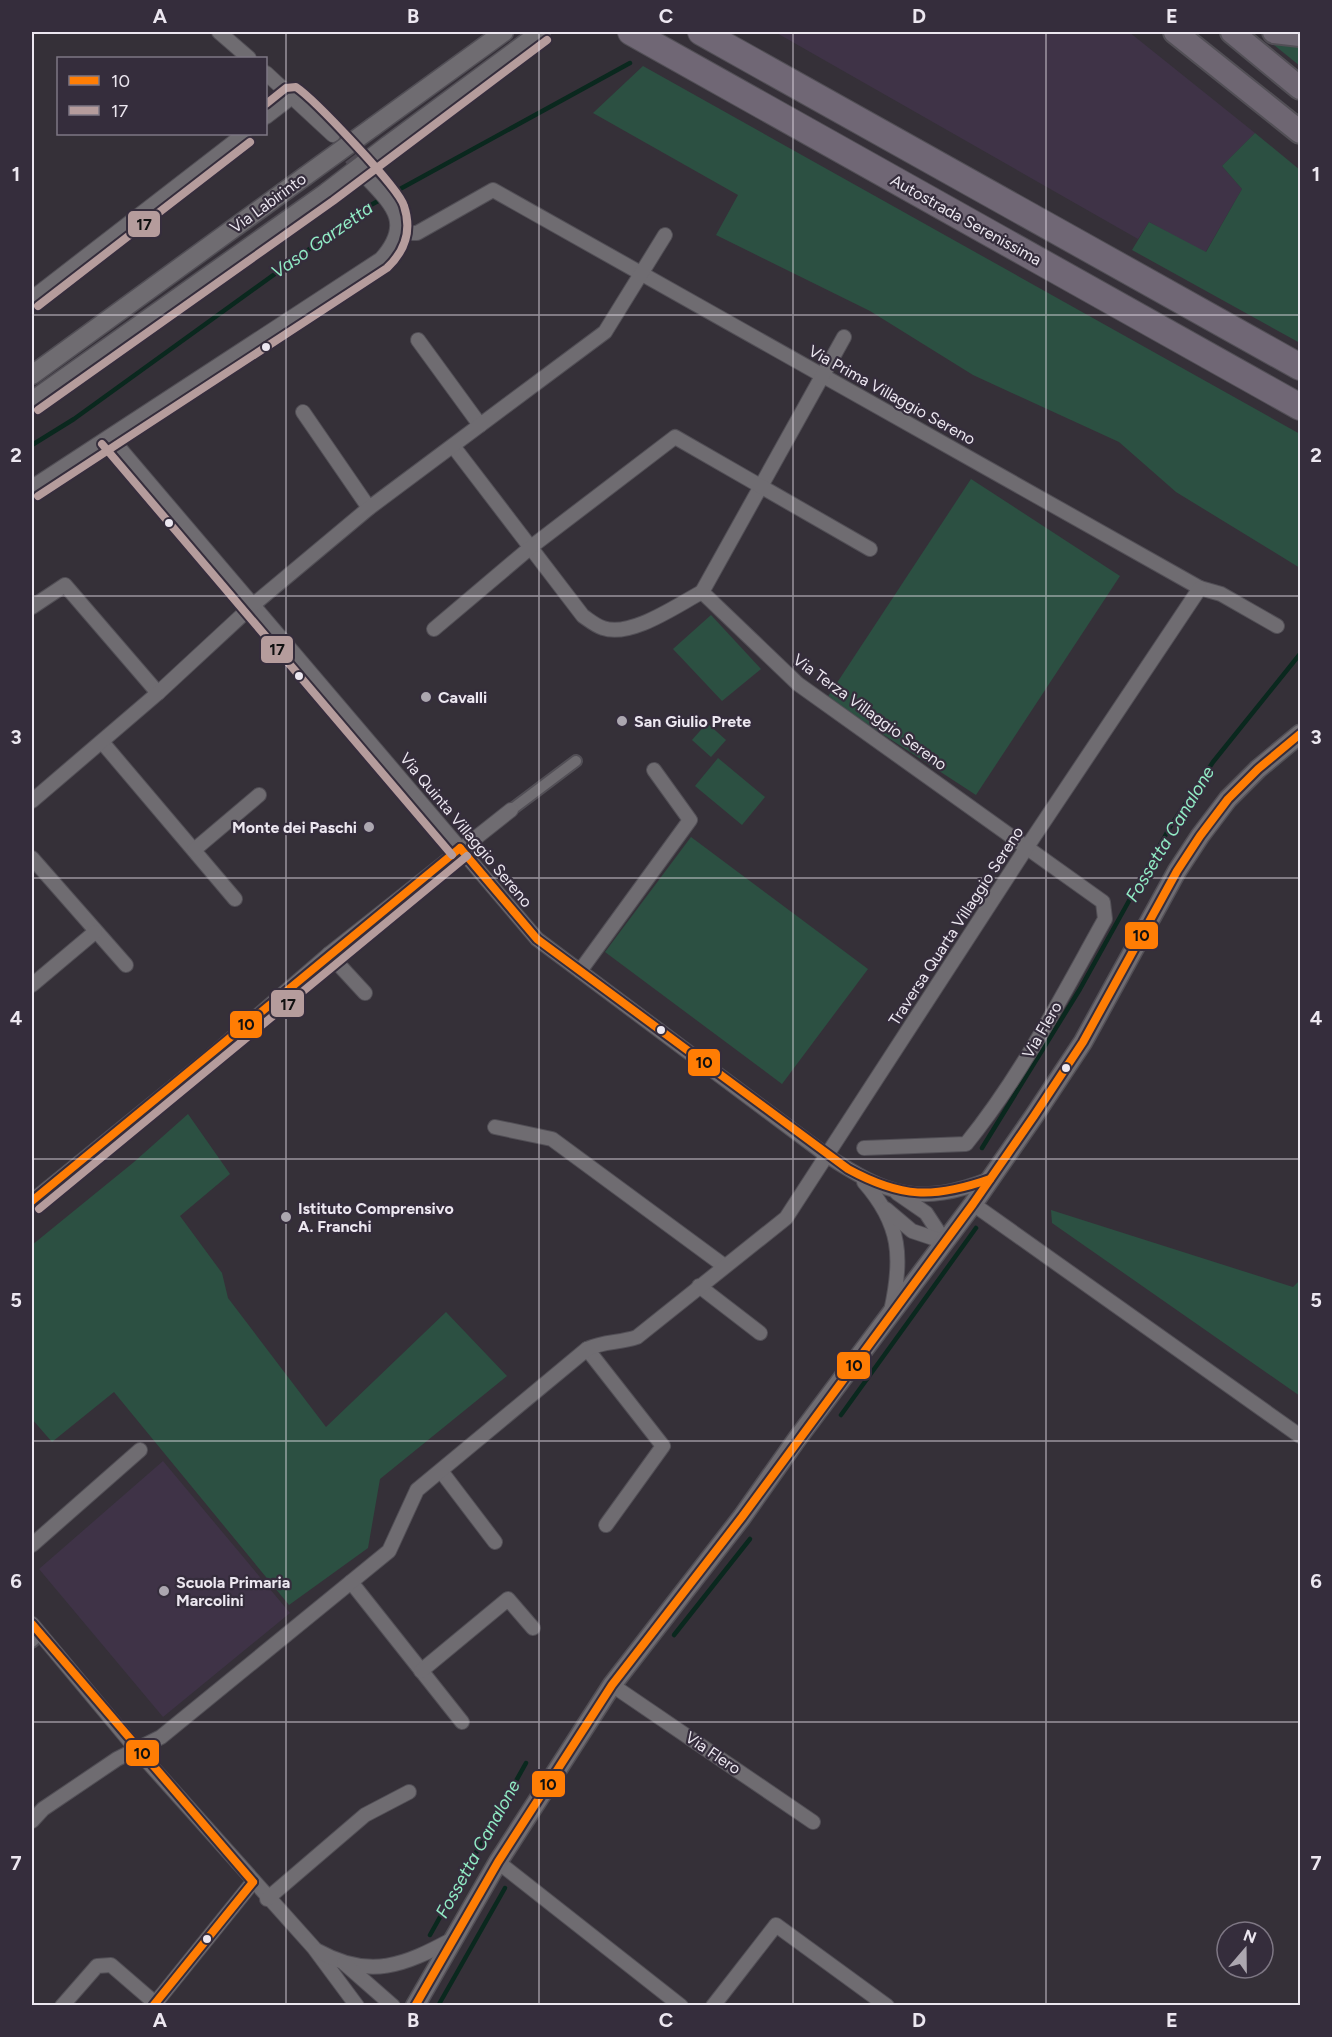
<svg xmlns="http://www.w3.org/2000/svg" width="1332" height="2037" viewBox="0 0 1332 2037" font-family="Figtree,sans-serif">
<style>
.built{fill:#3f3347}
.green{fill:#2c5042}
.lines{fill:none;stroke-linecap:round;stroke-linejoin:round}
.stream{stroke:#0a281e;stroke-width:4.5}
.minor-tunnel{stroke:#504b54;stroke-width:14;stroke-dasharray:14 7;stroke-linecap:butt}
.pedestrian-casing{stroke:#524f56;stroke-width:14}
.minor-casing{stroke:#524f56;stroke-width:16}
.tertiary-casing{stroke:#524f56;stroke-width:21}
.trunk-casing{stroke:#524f56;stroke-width:26}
.motorway-casing{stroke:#524f56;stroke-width:28}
.pedestrian{stroke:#6f6c71;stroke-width:10}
.minor{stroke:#6f6c71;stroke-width:14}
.tertiary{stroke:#6f6c71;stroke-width:18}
.trunk{stroke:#6e6672;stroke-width:22}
.motorway{stroke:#706775;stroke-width:26}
.tertiary-bridge-casing{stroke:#524f56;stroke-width:21;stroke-linecap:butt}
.tertiary-bridge{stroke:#6f6c71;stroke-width:18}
.bus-1-casing{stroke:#352d3c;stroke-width:12}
.bus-2-casing{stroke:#352d3c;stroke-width:12}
.bus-1{stroke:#ff7d04;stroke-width:8}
.bus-2{stroke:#b59c9c;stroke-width:8}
.grid{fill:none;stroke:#ece7f0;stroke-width:1.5;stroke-opacity:0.55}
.bus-dot{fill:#ece7f0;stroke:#352d3c;stroke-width:2}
.poi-dot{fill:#aca7b0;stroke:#352d3c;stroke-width:2}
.labels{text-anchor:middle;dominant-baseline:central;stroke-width:4.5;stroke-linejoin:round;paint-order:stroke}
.street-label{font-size:16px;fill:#ece7f0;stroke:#352d3c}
.poi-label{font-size:16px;font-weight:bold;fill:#ece7f0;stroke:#352d3c;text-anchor:start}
.water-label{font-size:18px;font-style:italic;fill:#91ecc5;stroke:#352d3c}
.line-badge{stroke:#352d3c;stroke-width:2}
.pale-badge-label{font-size:16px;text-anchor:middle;font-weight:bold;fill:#111}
.neatline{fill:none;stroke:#ece7f0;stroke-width:2}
.grid-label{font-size:20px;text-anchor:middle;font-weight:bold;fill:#ece7f0}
</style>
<rect width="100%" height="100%" fill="#353038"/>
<!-- built -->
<g class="built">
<path d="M775,32H1129L1255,133L1222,166L1242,189L1205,253L1149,222L1138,239Z"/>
<path d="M163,1461L290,1613L163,1717L39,1569Z"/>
</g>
<!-- green -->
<g class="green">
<path d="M1269,41L1300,44V66Z"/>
<path d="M643,66L1300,434V568L1176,492L1119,442L973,375L870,311L716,235L738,195L593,113Z"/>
<path d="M1255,133L1300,170V343L1132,250L1149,222L1206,252L1242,189L1222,166Z"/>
<path d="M971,479L1120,576L976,795L827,698Z"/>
<path d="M711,615L761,669L722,701L673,649Z"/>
<path d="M707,723L726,740L711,757L692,740Z"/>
<path d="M718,758L765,797L742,825L695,786Z"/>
<path d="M691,837L868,969L782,1084L605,952Z"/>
<path d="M188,1114L230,1174L180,1216L222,1273L228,1298L326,1427L446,1312L507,1376L380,1479L368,1548L289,1605L114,1392L52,1442L32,1419V1245L134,1162Z"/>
<path d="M1051,1210L1293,1287L1300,1280V1396L1052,1223Z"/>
</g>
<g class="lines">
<!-- stream -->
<g class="stream">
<path d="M32,445L74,419L369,206L630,63"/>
<path d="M982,1148L1080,989L1170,827L1213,762L1300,654"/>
<path d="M841,1415L976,1228"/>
<path d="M674,1635L750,1539"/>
<path d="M430,1935L526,1763"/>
<path d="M438,2006L505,1888"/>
</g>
<!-- minor-tunnel -->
<path class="minor-tunnel" d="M338,141L364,175"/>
<defs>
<g id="pedestrian">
<path d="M511,810L576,761"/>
<path d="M32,1642L40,1635"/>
</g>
<g id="minor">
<path d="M219,32L249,58"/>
<path d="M266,73L333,135"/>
<path d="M266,117L292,97"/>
<path d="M397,233H417L493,190L1200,588L1221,594L1277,626"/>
<path d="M32,298L244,134"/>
<path d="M418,340L480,425"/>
<path d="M303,412L369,508"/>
<path d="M110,437L537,939L826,1155C887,1195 919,1207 990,1179"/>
<path d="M453,446L583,616C589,620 596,626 603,628C631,638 677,605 702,592L798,684L1103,902L1105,919C1062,996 1022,1075 966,1144L864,1148"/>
<path d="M32,487L381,259C414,222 391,204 364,175"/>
<path d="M702,592L844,337"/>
<path d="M32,607L65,585L158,693"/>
<path d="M434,629L531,547L675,437L870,549"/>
<path d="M102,742L235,899"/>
<path d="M32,801L158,693L253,605L369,508L605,332L665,235"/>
<path d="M194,850L259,795"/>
<path d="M32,858L126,965"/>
<path d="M329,954L365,993"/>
<path d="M580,971L690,820L654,770"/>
<path d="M32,985L95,932"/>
<path d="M495,1127L552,1139L723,1265"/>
<path d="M864,1182C901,1224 903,1258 891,1311"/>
<path d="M897,1193L926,1213L945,1242"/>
<path d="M32,1201L210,1057L329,954L511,810"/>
<path d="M973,1204L1300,1436"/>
<path d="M886,1209L912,1231L945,1242"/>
<path d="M699,1286L760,1333"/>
<path d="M587,1349L663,1446L606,1525"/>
<path d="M441,1471L495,1542"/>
<path d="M32,1545L140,1450"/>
<path d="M351,1582L462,1722"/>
<path d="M32,1624L137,1750L314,1948L357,2006"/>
<path d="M421,1671L508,1599L533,1628"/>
<path d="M612,1685L813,1822"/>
<path d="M32,1821L43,1809L117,1759L161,1737L389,1551L417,1490L587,1349C603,1341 620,1343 637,1337L786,1218L1027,847L1200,588"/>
<path d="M498,1862L681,2006"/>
<path d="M267,1899L365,1815L409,1792"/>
<path d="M318,1951C370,1980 405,1965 453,1939"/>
<path d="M344,1963L393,2006"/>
<path d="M62,2006L97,1966L111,1965L155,2003"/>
<path d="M153,2006L253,1882"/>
<path d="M713,2006L776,1925L887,2006"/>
</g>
<g id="tertiary">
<path d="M373,127L504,32"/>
<path d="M387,146L541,32"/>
<path d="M32,375L304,177"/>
<path d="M32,401L327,192"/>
<path d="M415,2006L498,1862L612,1685L742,1517L797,1439L973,1204L1034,1116L1083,1042L1177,871L1200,836L1228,799L1258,769L1300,734"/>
</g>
<g id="trunk">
<path d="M1175,32L1300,132"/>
<path d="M1232,32L1300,88"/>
<path d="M1274,32L1300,35"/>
</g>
<g id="motorway">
<path d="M631,32L1300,407"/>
<path d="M701,32L1300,367"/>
</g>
</defs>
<!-- pedestrian casing -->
<use href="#pedestrian" class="pedestrian-casing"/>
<!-- minor casing -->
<use href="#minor" class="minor-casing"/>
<!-- tertiary casing -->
<use href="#tertiary" class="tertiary-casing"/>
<!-- trunk casing -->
<use href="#trunk" class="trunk-casing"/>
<!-- motorway casing -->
<use href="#motorway" class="motorway-casing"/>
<!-- pedestrian -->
<use href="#pedestrian" class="pedestrian"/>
<!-- minor -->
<use href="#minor" class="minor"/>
<!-- tertiary -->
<use href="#tertiary" class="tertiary"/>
<!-- trunk -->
<use href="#trunk" class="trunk"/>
<!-- motorway -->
<use href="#motorway" class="motorway"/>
<defs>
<g id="tertiary-bridge">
<path d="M304,177L373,127"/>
<path d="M327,192L387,146"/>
</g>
</defs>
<!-- tertiary-bridge casing -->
<use href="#tertiary-bridge" class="tertiary-bridge-casing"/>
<!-- tertiary-bridge -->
<use href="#tertiary-bridge" class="tertiary-bridge"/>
<defs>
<g id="bus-1">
<path d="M460,848L537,939L848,1169C901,1198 933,1199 990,1179"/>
<path d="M32,1201L460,848"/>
<path d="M32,1624L253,1882"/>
<path d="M153,2006L253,1882"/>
<path d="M415,2006L498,1862L612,1685L742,1517L973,1204L1034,1116L1083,1042L1177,871L1200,836L1228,799L1258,769L1300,734"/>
</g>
<g id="bus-2">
<path d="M38,306L250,142"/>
<path d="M38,410L333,201L547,40"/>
<path d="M102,444L452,855"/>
<path d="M38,496L387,268C405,251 412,230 404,206C399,188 314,99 296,87L286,88L266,104"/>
<path d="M39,1209L467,856"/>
</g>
</defs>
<!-- bus-1 casing -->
<use href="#bus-1" class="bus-1-casing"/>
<!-- bus-2 casing -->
<use href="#bus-2" class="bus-2-casing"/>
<!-- bus-1 -->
<use href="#bus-1" class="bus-1"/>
<!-- bus-2 -->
<use href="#bus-2" class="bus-2"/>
</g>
<!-- grid -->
<path class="grid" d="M286,32V2006M539,32V2006M793,32V2006M1046,32V2006M32,315H1300M32,596H1300M32,878H1300M32,1159H1300M32,1441H1300M32,1722H1300"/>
<!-- markers -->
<g class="bus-dot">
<circle cx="266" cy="347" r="5"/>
<circle cx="169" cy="523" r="5"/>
<circle cx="299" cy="676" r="5"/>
<circle cx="661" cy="1030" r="5"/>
<circle cx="1066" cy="1068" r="5"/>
<circle cx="207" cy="1939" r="5"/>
</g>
<g class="poi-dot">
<circle cx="426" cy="697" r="6"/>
<circle cx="622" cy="721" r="6"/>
<circle cx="369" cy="827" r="6"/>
<circle cx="286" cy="1217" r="6"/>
<circle cx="164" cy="1591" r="6"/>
</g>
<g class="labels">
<!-- street labels -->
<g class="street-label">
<text transform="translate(268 203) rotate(-36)">Via Labirinto</text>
<text transform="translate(966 220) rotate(29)">Autostrada Serenissima</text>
<text transform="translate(892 395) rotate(29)">Via Prima Villaggio Sereno</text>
<text transform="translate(870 712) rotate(36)">Via Terza Villaggio Sereno</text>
<text transform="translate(466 830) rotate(50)">Via Quinta Villaggio Sereno</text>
<text transform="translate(956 926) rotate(-57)">Traversa Quarta Villaggio Sereno</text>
<text transform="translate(1042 1030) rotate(-60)">Via Flero</text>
<text transform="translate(713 1753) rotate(34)">Via Flero</text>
</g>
<!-- poi labels -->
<g class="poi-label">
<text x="438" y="697">Cavalli</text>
<text x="634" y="721">San Giulio Prete</text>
<text x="357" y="827" text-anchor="end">Monte dei Paschi</text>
<text x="298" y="1208">Istituto Comprensivo<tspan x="298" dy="18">A. Franchi</tspan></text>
<text x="176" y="1582">Scuola Primaria<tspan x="176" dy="18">Marcolini</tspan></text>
</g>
<!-- water labels -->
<g class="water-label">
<text transform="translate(322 240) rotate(-35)">Vaso Garzetta</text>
<text transform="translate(1170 834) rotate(-59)">Fossetta Canalone</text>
<text transform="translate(478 1849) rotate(-61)">Fossetta Canalone</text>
</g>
</g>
<g class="line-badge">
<rect x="127" y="210" width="34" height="28" rx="6" fill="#b59c9c"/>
<rect x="260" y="635" width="34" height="29" rx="6" fill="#b59c9c"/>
<rect x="1124" y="921" width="35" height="29" rx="6" fill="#ff7d04"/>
<rect x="270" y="989" width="35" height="29" rx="6" fill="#b59c9c"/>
<rect x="229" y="1010" width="34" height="29" rx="6" fill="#ff7d04"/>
<rect x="687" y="1048" width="34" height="29" rx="6" fill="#ff7d04"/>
<rect x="836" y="1351" width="35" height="29" rx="6" fill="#ff7d04"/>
<rect x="125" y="1739" width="35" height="28" rx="6" fill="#ff7d04"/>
<rect x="531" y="1770" width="35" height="28" rx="6" fill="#ff7d04"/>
</g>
<g class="pale-badge-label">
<text x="144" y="230">17</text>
<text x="277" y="655">17</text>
<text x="1141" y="941">10</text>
<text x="288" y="1010">17</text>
<text x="246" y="1030">10</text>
<text x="704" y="1068">10</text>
<text x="854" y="1371">10</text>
<text x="142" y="1759">10</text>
<text x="548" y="1790">10</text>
</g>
<!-- border -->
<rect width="1332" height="2037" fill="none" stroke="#352d3c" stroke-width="66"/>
<!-- legend -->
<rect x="57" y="57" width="210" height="78" fill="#352d3c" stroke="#7e7784" stroke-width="1.5"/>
<rect x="69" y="76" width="30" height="9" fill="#ff7d04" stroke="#7e7784" stroke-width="1.5"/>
<text x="111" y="87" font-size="18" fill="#ece7f0">10</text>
<rect x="69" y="106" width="30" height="9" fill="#b59c9c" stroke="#7e7784" stroke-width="1.5"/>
<text x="111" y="117" font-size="18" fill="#ece7f0">17</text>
<!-- north arrow -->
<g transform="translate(1245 1950) rotate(20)"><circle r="28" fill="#352d3c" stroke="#7e7784" stroke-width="1.5"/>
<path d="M0-4.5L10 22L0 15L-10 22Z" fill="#aca7b0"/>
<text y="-9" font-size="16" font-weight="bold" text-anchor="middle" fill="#ece7f0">N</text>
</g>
<rect x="33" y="33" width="1266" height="1971" class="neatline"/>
<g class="grid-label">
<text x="160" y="23">A</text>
<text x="413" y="23">B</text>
<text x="666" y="23">C</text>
<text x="919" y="23">D</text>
<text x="1172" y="23">E</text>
<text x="16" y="181">1</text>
<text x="1316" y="181">1</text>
<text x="16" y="462">2</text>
<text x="1316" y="462">2</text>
<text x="16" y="744">3</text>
<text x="1316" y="744">3</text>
<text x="16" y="1025">4</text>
<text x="1316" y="1025">4</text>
<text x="16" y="1307">5</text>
<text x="1316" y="1307">5</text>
<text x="16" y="1588">6</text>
<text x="1316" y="1588">6</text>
<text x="16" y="1870">7</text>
<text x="1316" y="1870">7</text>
<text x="160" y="2027">A</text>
<text x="413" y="2027">B</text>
<text x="666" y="2027">C</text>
<text x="919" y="2027">D</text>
<text x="1172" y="2027">E</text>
</g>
</svg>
